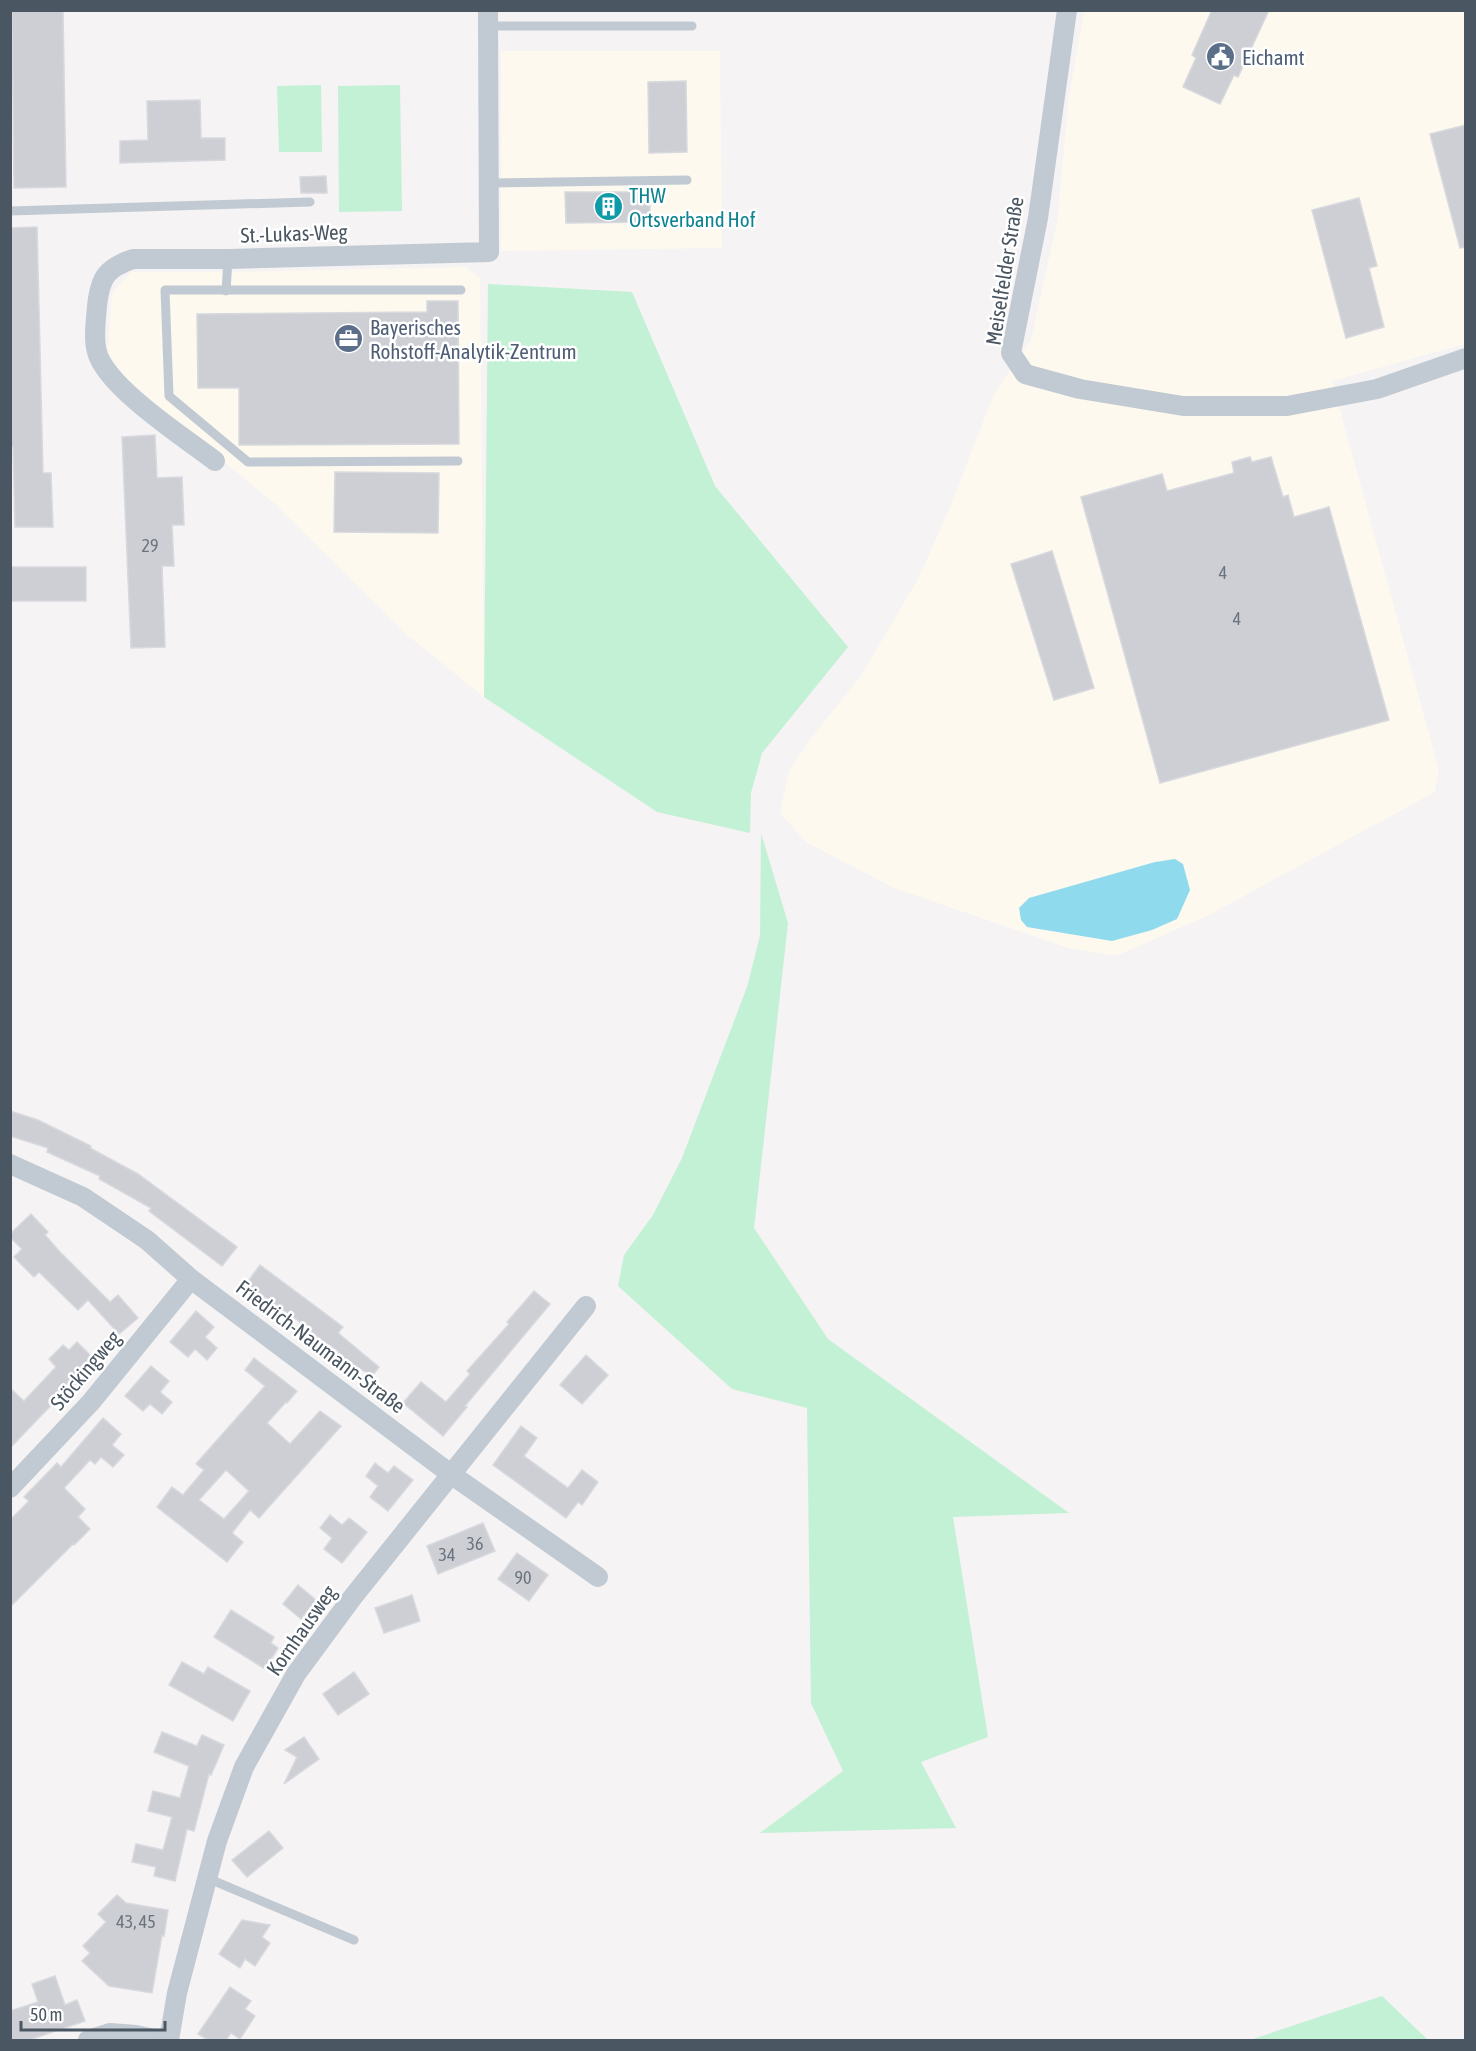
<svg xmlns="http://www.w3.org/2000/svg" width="1476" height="2051" viewBox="0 0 1476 2051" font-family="'Asap Condensed',sans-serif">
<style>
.commercial{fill:#fdf9ef}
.green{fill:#c3f1d5}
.water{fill:#90daee}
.building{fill:#cdcfd5;stroke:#d7d9de;stroke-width:1.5;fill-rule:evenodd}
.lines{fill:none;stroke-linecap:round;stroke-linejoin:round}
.lane{stroke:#c1cad2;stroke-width:9}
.street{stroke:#c1cad2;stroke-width:20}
.labels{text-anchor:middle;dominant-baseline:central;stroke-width:5;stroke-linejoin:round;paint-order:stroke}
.number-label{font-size:18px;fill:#6b747e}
.service-label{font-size:21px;fill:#4e5e75;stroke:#fff;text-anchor:start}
.culture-label{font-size:21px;fill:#0d838f;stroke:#fff;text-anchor:start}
.street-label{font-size:21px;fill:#4a5661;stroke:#fff}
</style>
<rect width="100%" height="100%" fill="#f5f3f3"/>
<!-- commercial -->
<g class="commercial">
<path d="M1084,11H1465V344L1332,381L1439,770L1435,792L1207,916L1116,956L1068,948L894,888L806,842L780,813L789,771L808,742L860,677L918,579L951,505L993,396L1031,340L1057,222L1069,96Z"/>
<path d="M501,51H720L722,248L501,251Z"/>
<path d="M465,267L480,278L484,697L407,635L274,503L132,387L108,353L112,293L131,272H227Z"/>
</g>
<!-- green -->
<g class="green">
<path d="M321,85L322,152H279L277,86Z"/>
<path d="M400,85L402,211L339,212L338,86Z"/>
<path d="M488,284L632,292L715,486L848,647L762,753L751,793L750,833L657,812L484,697Z"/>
<path d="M761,833L788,923L754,1228L828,1339L1069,1513L953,1517L988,1737L921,1762L956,1828L760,1833L843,1771L811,1703L807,1408L732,1389L618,1286L624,1255L653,1215L682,1158L747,987L760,936Z"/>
<path d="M1382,1996L1428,2040H1250Z"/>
</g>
<!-- water -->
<path class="water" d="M1175,859L1183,864L1190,890L1177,919L1152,930L1112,941L1027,927L1021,920L1019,908L1029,898L1155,862Z"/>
<!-- building -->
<g class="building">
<path d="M12,10H63L66,187L14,188Z"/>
<path d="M1212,10H1269L1238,77L1234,75L1220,104L1183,87L1196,58L1192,55Z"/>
<path d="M686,81L687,152L649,153L648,82Z"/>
<path d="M200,100L201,138H225V160L120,163V141L148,140L147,101Z"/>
<path d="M1466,125V247L1460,248L1430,134Z"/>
<path d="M326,176L327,193H301L300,177Z"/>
<path d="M565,192H650V222L566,223Z"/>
<path d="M1359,198L1377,266L1369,268L1384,327L1346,338L1312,210Z"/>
<path d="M37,227L43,473H51L53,527H15L13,447H10V228Z"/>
<path d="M427,301H458L459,444L239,445V388H198L197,314L427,312Z"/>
<path d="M155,435L157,478L182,477L184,525H172L174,566H162L165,647L131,648L122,437Z"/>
<path d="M1250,457L1252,462L1271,457L1283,497L1288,495L1294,517L1329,507L1389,720L1160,783L1081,497L1162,474L1167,491L1234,473L1232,462Z"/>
<path d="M335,472L439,473L438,533L334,532Z"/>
<path d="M1052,551L1094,688L1054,700L1011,564Z"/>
<rect x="10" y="567" width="76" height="34"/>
<path d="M10,1111L38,1120L91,1146L90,1148L138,1174L237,1247L222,1266L149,1211L151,1208L99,1179L100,1176L47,1152L48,1148L10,1136Z"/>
<path d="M31,1214L48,1232L45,1235L60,1252L110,1302L118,1295L138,1318L119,1334L88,1300L78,1310L39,1272L34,1277L14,1257L22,1249L10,1237V1234Z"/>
<path d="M260,1265L343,1327L338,1333L379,1367L372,1376L361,1369L359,1371L338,1354L339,1352L299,1324L300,1322L246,1284Z"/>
<path d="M534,1291L550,1304L465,1406L467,1407L443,1436L403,1403L421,1382L446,1402L470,1374L467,1371L509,1324L507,1322Z"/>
<path d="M196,1311L214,1327L205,1337L217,1348L207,1360L195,1349L188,1357L170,1342Z"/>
<path d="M77,1342L97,1362L66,1393L64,1392L10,1448V1388L24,1401L56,1367L49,1359L63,1345L69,1350Z"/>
<path d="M586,1355L608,1375L582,1404L560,1385Z"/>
<path d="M254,1358L297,1391L287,1403L286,1402L267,1423L290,1444L320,1411L341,1426L259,1518L250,1510L232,1533L243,1542L227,1562L157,1507L172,1487L183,1495L204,1470L196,1464L265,1386L245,1370ZM226,1470L249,1491L224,1519L199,1500Z"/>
<path d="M151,1366L169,1381L160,1392L172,1402L162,1414L150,1404L143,1411L125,1396Z"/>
<path d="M103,1418L121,1434L112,1445L124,1455L113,1467L101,1457L95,1464L90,1460L64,1488L85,1509L78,1517L90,1529L74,1545L73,1544L10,1607V1520L29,1501L24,1497L57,1463L61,1467Z"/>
<path d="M521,1426L537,1438L524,1456L568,1488L582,1470L598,1482L582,1505L578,1502L566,1518L493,1465Z"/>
<path d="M375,1463L388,1473L394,1466L413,1480L388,1511L370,1497L378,1486L366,1476Z"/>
<path d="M330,1515L342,1525L349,1518L367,1532L342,1563L324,1549L332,1538L320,1528Z"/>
<path d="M483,1523L495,1551L438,1574L427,1546Z"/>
<path d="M517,1553L548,1575L529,1601L498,1579Z"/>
<path d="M298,1585L316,1600L301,1619L283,1604Z"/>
<path d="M412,1595L420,1621L384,1633L375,1608Z"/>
<path d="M231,1610L274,1637L271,1643L278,1648L265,1669L214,1637Z"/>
<path d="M182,1662L204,1674L208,1667L250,1691L233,1721L169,1685Z"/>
<path d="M354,1672L369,1694L338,1715L323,1694Z"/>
<path d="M162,1732L197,1746L202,1735L224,1745L211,1775L209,1774L194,1831L187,1829L175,1881L154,1876L156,1867L132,1862L136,1844L163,1850L172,1817L148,1811L153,1791L180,1798L189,1766L154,1752Z"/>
<path d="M304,1737L319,1759L284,1784L297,1757L285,1750Z"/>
<path d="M269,1831L283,1848L247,1877L232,1860Z"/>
<path d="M117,1895L126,1903L168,1910L164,1936L162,1935L152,1993L109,1986L82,1961L90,1953L83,1946L106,1922L98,1914Z"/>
<path d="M242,1920L270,1925L262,1937L270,1943L255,1966L245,1959L240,1968L219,1954Z"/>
<path d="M55,1976L65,2005L77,2000L85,2021L29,2040H10V2011L38,2002L32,1984Z"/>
<path d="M230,1987L251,2001L245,2009L255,2016L240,2039L231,2033L226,2040H208L198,2034Z"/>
</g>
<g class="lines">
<!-- lane -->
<g class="lane">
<path d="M488,26H692"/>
<path d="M489,183L687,180"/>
<path d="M10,211L310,202"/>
<path d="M226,291L228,259"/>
<path d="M458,461L248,462L169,396L165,290H461"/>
<path d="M207,1878L354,1940"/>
</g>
<!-- street -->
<g class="street">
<path d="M1067,10L1038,218L1011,353L1025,374L1080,389L1183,406H1287L1377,389L1466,358"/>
<path d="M215,461C185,438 106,387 97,352C93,338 96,321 97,306C100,278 106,268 133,259H228L489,252L488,10"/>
<path d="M10,1164L83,1197L147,1240L191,1279L452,1475L598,1577"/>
<path d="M10,1488L91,1402L191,1279"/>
<path d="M88,2040L110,2033L136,2035L158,2040"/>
<path d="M169,2040L177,1993L217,1841L244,1767L296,1674L352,1598L586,1306"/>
</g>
</g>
<!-- icons -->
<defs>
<symbol id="civic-disc" viewBox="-11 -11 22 22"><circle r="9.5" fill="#5c6f8a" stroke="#fff"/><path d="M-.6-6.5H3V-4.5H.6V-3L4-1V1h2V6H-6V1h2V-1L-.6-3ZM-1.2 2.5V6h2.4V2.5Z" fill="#fff"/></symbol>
<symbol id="building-disc" viewBox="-11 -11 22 22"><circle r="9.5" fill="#0f9aa8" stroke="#fff"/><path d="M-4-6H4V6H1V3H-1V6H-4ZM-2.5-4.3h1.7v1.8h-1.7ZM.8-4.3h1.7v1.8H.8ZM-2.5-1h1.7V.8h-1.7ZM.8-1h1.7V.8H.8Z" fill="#fff"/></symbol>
<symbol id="office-disc" viewBox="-11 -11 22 22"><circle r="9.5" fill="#5c6f8a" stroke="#fff"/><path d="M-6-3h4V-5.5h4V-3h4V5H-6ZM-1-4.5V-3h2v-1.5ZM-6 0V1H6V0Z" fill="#fff"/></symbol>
</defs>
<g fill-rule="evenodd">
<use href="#civic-disc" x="1204" y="40" width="33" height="33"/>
<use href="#building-disc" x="592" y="190" width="33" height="33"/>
<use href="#office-disc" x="332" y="322" width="33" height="33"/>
</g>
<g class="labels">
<!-- number labels -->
<g class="number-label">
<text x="150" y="545">29</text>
<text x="1223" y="572">4</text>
<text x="1237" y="618">4</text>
<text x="475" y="1543">36</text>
<text x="447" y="1554">34</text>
<text x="523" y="1577">90</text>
<text x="136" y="1921">43, 45</text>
</g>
<!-- service labels -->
<g class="service-label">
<text x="1242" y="57">Eichamt</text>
<text x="370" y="327">Bayerisches<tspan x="370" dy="24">Rohstoff-Analytik-Zentrum</tspan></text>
</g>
<!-- culture labels -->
<g class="culture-label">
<text x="629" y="195">THW<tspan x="629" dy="24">Ortsverband Hof</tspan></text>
</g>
<!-- street labels -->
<g class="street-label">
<text transform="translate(294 233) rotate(-2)">St.-Lukas-Weg</text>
<text transform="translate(1004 271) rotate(-81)">Meiselfelder Straße</text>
<text transform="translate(321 1346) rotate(37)">Friedrich-Naumann-Straße</text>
<text transform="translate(85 1370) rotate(-50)">Stöckingweg</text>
<text transform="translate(301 1630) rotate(-55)">Kornhausweg</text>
</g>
</g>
<!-- border -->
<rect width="1476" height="2051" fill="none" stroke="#4a5661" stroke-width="24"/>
<!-- scale -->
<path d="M21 2021v9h144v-9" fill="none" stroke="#4a5661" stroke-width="3"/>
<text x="30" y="2021" font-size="18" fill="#4a5661" stroke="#ffffff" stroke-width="4.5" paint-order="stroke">50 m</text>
</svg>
